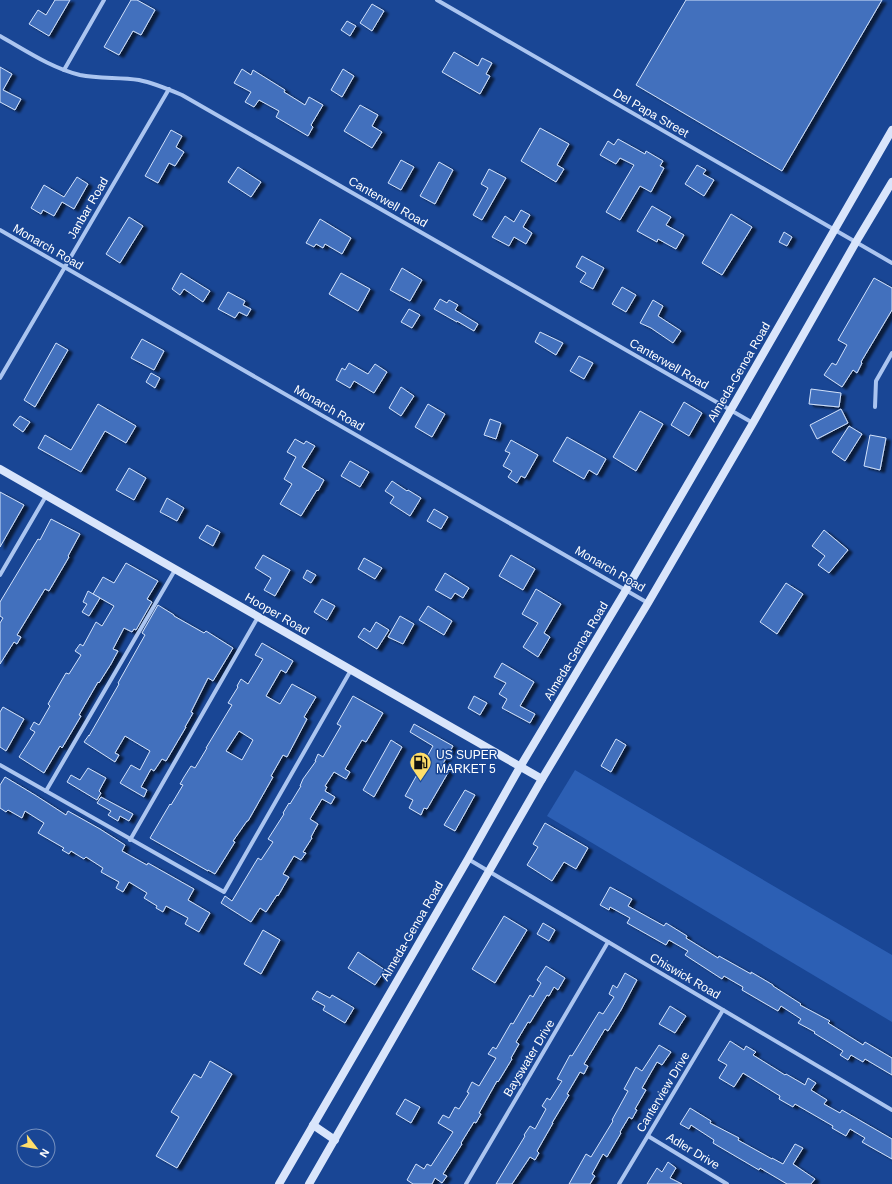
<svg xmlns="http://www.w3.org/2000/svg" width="892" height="1184" viewBox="0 0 892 1184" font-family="Arial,sans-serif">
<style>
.green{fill:#2c5fb4}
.building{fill:#4270bd;stroke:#d2e2fb;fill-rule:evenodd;filter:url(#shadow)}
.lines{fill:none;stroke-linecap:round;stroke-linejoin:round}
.street{stroke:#abc5f0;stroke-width:4}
.secondary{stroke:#d9e5fb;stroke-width:8}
.labels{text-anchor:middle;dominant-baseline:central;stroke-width:3;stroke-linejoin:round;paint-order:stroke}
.street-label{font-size:12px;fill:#fff;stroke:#194695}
.poi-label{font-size:12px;fill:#fff;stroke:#194695;text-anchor:start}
</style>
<defs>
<filter id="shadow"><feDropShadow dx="4.5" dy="2.5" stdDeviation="1" flood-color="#0009"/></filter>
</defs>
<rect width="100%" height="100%" fill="#194695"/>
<!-- green -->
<path class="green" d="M575,770L892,955V1022L547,816Z"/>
<!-- building -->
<g class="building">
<path d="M55,0H70L49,36L29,24L38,10L46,15Z"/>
<path d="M131,0H137L155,10L141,35L133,31L119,55L104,47Z"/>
<path d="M686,0H882L782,171L636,85Z"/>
<path d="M372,4L384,11L372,31L360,23Z"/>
<path d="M347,21L356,26L350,36L341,30Z"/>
<path d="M454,52L478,66L482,58L492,63L486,74L490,76L480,94L442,72Z"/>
<path d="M0,67L12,74L3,90L21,99L15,110L0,102Z"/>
<path d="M242,69L251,75L253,70L285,90L284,92L305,105L309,97L323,105L311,125L313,127L308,136L276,117L279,111L259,100L254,107L245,102L251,92L234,83Z"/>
<path d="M343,69L354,76L342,97L331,90Z"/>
<path d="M360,105L378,115L372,126L382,132L372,148L344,131Z"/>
<path d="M540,128L569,144L557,165L564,169L556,182L521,161Z"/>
<path d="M171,130L182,136L176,147L184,152L175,166L169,163L158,183L145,176Z"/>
<path d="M618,139L645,154L646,151L663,161L660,166L664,168L651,192L640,186L620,220L606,212L634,165L620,158L616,164L600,155L608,141L614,145Z"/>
<path d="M401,160L414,167L401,190L388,183Z"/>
<path d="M439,162L453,170L435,204L420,196Z"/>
<path d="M697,165L706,170L703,174L714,180L704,196L685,184Z"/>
<path d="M238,167L261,182L251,197L228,182Z"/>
<path d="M489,169L506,178L482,220L473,215L488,188L481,184Z"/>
<path d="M77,177L88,184L74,209L62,202L54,216L43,210L41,214L31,208L44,185L64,197Z"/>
<path d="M652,206L671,217L666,225L684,235L676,249L658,239L657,242L637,231Z"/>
<path d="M521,210L530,215L523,227L532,233L526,244L514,237L509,246L492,237L505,216L514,222Z"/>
<path d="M731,214L752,227L722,275L702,263Z"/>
<path d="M129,217L143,226L120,263L106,254Z"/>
<path d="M320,219L351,238L342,254L325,244L323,248L316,244L314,247L306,243Z"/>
<path d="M784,232L792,237L787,246L779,242Z"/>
<path d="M582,256L604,268L593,289L580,282L586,273L576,267Z"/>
<path d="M402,268L422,280L410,301L390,290Z"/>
<path d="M181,273L210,291L203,302L184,289L180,295L172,289Z"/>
<path d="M341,273L370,289L358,311L329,294Z"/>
<path d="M874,278L892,288V310L861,362L862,363L857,373L853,370L842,387L824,375L832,363L836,365L847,345L838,340Z"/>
<path d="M622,287L636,295L626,312L612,304Z"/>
<path d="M228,292L245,301L243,305L251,309L247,316L239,312L235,318L218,309Z"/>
<path d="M440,299L447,303L449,300L458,305L455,310L478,324L474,331L457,321V322L434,309Z"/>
<path d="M653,300L663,306L658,316L681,331L673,343L651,328L640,323Z"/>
<path d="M409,309L420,315L412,328L401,322Z"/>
<path d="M540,332L563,343L556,355L535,342Z"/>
<path d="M142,339L164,351L154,370L131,358Z"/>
<path d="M56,343L68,350L35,407L24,400Z"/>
<path d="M579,356L593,363L584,379L570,371Z"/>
<path d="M349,363L368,374L375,364L387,372L374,393L354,381L350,388L336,380L342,368L345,370Z"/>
<path d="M151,373L160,378L155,388L146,382Z"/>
<path d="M401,387L414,396L401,416L389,408Z"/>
<path d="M811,389L841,393L839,407L809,404Z"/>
<path d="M684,402L702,413L689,436L671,425Z"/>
<path d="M98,404L136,426L126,443L105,431L81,472L38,448L45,435L71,450Z"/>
<path d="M428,404L445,414L432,437L415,427Z"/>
<path d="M841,409L848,423L817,439L810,425Z"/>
<path d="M640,411L663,424L636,471L613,457Z"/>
<path d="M20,416L30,422L23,432L13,425Z"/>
<path d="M490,419L501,423L496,439L484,435Z"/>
<path d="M849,426L862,434L845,461L832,452Z"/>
<path d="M870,435L886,438L880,470L864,466Z"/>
<path d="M567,437L606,459L597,475L589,470L584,479L553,461Z"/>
<path d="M295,439L304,444L306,441L315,446L302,467L324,480L318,491L317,490L301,516L280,504L292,484L284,479L296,457L287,452Z"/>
<path d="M511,440L538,455L525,478L521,476L517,483L508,477L512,471L503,466L510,453L505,451Z"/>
<path d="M350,461L369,472L360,487L341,476Z"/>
<path d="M129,468L146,478L134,500L116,490Z"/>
<path d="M392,481L407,491L408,490L421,498L410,516L390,503L394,497L385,491Z"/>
<path d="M0,492L24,505L0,547Z"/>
<path d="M167,498L184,508L177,521L160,512Z"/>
<path d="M434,509L448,517L441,529L427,521Z"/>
<path d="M51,519L80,534L68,556L69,557L49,591L45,589L17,635L21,637L17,644L14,642L0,664V623L3,618L0,616V602L38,539L40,540Z"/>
<path d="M207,525L220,532L213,546L199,538Z"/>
<path d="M824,530L848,550L829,573L818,565L825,556L812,546Z"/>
<path d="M263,555L290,570L275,596L264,590L271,578L255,568Z"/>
<path d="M511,555L535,569L523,590L499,576Z"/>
<path d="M364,558L382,568L375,579L358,569Z"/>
<path d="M126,563L158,581L147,599L152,602L136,630L134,629L132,632L124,628L113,649L118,651L111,664L99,683L98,682L79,715L81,716L62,748L60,746L44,773L19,757L35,732L30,729L34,722L39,725L50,706L48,704L59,685L66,673L69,674L81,655L75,651L80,644L83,646L96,622L102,626L114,606L93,594L103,577L114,583Z"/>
<path d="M307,570L316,575L311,583L303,578Z"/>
<path d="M445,573L469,588L463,598L455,593L451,599L435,590Z"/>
<path d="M786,583L803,594L777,634L760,622Z"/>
<path d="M536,589L561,604L544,633L550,637L538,657L523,647L538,623L522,614Z"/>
<path d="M88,591L100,598L89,616L82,612L87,604L83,602Z"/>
<path d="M322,599L335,606L327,620L314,612Z"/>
<path d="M158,605L174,615V616L204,633L206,631L233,648L213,681L208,678L191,712L193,713L185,727H186L166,761L162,759L154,771L151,769L141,787L147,790L144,797L120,783L131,765L140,770L150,751L125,736L115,753L119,755L115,762L84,742L89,735V736L119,684L118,683L141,642L145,635L142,633Z"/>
<path d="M428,606L452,621L444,635L419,620Z"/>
<path d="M400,616L414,624L403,644L388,637Z"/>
<path d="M376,622L389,630L377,649L358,637L364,628L370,632Z"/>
<path d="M262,643L293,661L286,673L281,670L266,696L280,704L292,684L316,697L304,717L307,719L287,757L283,755L271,776L273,777L248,821H247L233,841L235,842L215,874L208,870V871L150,838L170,804L171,805L183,785L180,784L184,777L191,766L195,768L207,748H206L232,705L228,703L238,687L237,686L241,679L248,684L263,659L255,655ZM239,731L253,740L242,760L226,751Z"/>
<path d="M502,663L534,682L520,706L535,714L530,723L502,708L507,699L499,694L506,683L494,677Z"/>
<path d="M353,696L383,713L366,742L362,740L345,769L350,772L346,779L334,772L325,786L327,787L325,791L335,797L331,804L322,799L310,819L318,824L311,837L312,838L303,852L306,853L301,860L294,856L283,874L289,877L278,896L277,895L266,912L260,908L251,922L221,903L225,896L232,901L258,858L261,860L273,842L268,839L284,814L283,813L289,803L290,804L301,786H300L303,779L316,761H315L318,754L323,757L341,726L337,724Z"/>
<path d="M474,696L487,703L480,715L468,708Z"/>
<path d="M3,707L24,719L6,751L0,747V712Z"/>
<path d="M414,724L453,746L441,767L449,771L427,809L424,808L421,815L409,808L413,800L405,796L433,746L410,732Z"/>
<path d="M616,739L626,745L611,772L601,766Z"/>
<path d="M391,740L402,747L374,797L363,790Z"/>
<path d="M88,768L106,778L99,791L101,793L97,800L67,782L71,775L80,780Z"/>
<path d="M5,777L35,795L66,815L68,811L100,829L125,845L122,851L147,865L148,863L194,889L188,900L210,913L199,932L185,924L188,918L166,906L163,912L156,908L157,906L144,898L147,893L129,882L123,892L116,888L119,882L101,872L103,868L86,857L84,859L71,851L69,854L62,850L64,848L38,833L44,823L25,811L22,818L8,810L6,812L0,808V785Z"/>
<path d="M465,790L475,795L455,831L444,825Z"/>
<path d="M101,797L133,814L129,821L120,816L118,821L108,815L111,811L97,803Z"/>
<path d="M545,823L588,848L576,869L564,862L552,881L527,865L538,847L533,844Z"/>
<path d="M610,887L632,899L628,906L664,926L666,923L687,936L686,938L718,958L719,956L751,974V972L773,985V986L801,1004L800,1005L830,1021L828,1023L863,1045L865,1042L892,1058V1075L865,1059L863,1062L851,1055L848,1060L840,1055L843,1051L814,1033L815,1032L798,1023L801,1019L781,1006L778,1011L742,990L743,987L724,976L722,979L685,955L688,951L669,940L666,945L627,923L630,918L610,907L609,910L600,905Z"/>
<path d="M504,916L527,930L495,983L472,969Z"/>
<path d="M543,923L555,930L549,941L537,934Z"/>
<path d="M263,930L280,940L261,974L244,964Z"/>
<path d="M358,952L385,970L375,985L348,968Z"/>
<path d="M546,966L565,978L558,990L554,987L549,996L547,995L530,1023L528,1022L516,1042L519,1044L511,1058L512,1059L498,1082L497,1081L479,1113L481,1114L476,1123L474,1122L461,1143L462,1144L443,1174L447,1176L442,1183L435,1178L432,1184H413L407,1180L416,1164L424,1169L427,1164L431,1166L453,1132L438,1123L443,1115L449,1118L455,1107L459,1109L469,1093L467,1092L472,1082L479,1086L496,1058L488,1054L493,1047L496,1049L511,1023L513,1024L530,995L533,997L541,983L537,980Z"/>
<path d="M625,973L637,980L621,1010L608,1031L605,1029L584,1064L588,1066L584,1074L580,1072L567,1094L569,1095L552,1123H553L537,1151L539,1153L535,1160L530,1157L512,1184H496L525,1136L524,1135L530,1126L535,1129L546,1109L542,1106L547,1098L550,1100L562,1081L557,1079L570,1055L572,1056L599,1012L603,1014L614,997L609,994L613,985L617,988Z"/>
<path d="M317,991L330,998L332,995L354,1008L345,1023L323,1010L325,1006L312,999Z"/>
<path d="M670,1006L686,1016L675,1033L659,1024Z"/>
<path d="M730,1041L744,1050L746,1046L756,1052L753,1055L785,1075L786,1074L805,1085L808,1078L816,1083L811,1090L827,1100L824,1104L840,1113L842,1110L892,1139V1159L862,1142L865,1138L850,1129L846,1136L832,1128L833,1126L795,1104L793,1107L779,1099L780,1096L743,1073L734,1087L719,1078L727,1065L718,1060Z"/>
<path d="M659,1045L671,1052L662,1065L657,1062L642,1088L646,1090L635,1109L637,1110L632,1119L629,1117L620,1132L621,1133L607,1157L603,1154L592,1174L595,1176L590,1184H569L586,1154L591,1157L613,1121L612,1120L628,1091L624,1089L636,1067L642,1071Z"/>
<path d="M210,1061L232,1074L177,1168L156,1156L179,1117L171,1112L194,1074L201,1078Z"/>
<path d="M405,1099L420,1107L411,1123L396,1114Z"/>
<path d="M690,1108L711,1121L710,1123L739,1138L738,1140L772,1159V1158L783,1164L795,1144L803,1148L793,1164L815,1179L811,1184H787L760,1168L759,1170L713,1143L714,1140L691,1125L689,1129L680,1124Z"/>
<path d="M668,1162L676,1168L670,1178L682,1184H647L657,1168L662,1172Z"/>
</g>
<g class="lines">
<!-- street -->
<g class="street">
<path d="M437,0L892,263"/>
<path d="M0,36C25,50 51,68 80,75C99,79 119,77 139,80C154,83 168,89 182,95L753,423"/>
<path d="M64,70L104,0"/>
<path d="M0,230L648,603"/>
<path d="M0,378L169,89"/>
<path d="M875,407L876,381L892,353"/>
<path d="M0,575L46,496"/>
<path d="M0,765L224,892L351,670"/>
<path d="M46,791L175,570"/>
<path d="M130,840L258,617"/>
<path d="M468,859L892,1110"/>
<path d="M648,1136L727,1184"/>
<path d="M466,1184L608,942"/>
<path d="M619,1184L723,1010"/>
</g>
<!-- secondary -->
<g class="secondary">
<path d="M0,469L542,779"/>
<path d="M313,1125L335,1140"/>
<path d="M279,1184L468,859L520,767L626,590L710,446L892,130"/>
<path d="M309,1184L542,779L648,603L753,423L856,242L892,182"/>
</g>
</g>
<!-- icons -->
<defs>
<symbol id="fuel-pin" viewBox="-11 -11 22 30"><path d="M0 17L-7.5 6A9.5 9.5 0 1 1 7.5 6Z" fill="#ffde6a" stroke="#194695"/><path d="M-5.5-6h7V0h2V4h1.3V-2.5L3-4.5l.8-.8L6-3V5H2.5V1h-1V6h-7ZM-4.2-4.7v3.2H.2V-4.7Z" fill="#111"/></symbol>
</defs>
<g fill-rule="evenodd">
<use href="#fuel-pin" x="408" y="750" width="25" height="34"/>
</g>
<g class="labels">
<!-- street labels -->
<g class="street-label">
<text transform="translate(651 113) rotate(30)">Del Papa Street</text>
<text transform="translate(388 202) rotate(30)">Canterwell Road</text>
<text transform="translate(88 208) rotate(-60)">Janbar Road</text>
<text transform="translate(48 247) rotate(30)">Monarch Road</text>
<text transform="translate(669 364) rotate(30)">Canterwell Road</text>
<text transform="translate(739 372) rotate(-60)">Almeda-Genoa Road</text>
<text transform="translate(329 408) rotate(30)">Monarch Road</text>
<text transform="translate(610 569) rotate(30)">Monarch Road</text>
<text transform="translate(277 614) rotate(30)">Hooper Road</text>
<text transform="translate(576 651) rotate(-59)">Almeda-Genoa Road</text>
<text transform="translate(412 931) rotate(-60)">Almeda-Genoa Road</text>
<text transform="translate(685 976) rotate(30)">Chiswick Road</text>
<text transform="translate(529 1058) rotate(-59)">Bayswater Drive</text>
<text transform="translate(663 1092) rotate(-59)">Canterview Drive</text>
<text transform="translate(693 1151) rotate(31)">Adler Drive</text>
</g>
<!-- poi labels -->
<g class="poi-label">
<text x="436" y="755">US SUPER<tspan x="436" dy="14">MARKET 5</tspan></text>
</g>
</g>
<!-- north arrow -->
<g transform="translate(36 1148) rotate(121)"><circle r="19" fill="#194695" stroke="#7590bf"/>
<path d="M0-3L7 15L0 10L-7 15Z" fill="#ffde6a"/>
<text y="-6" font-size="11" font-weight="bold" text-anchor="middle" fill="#ffffff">N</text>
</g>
</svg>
